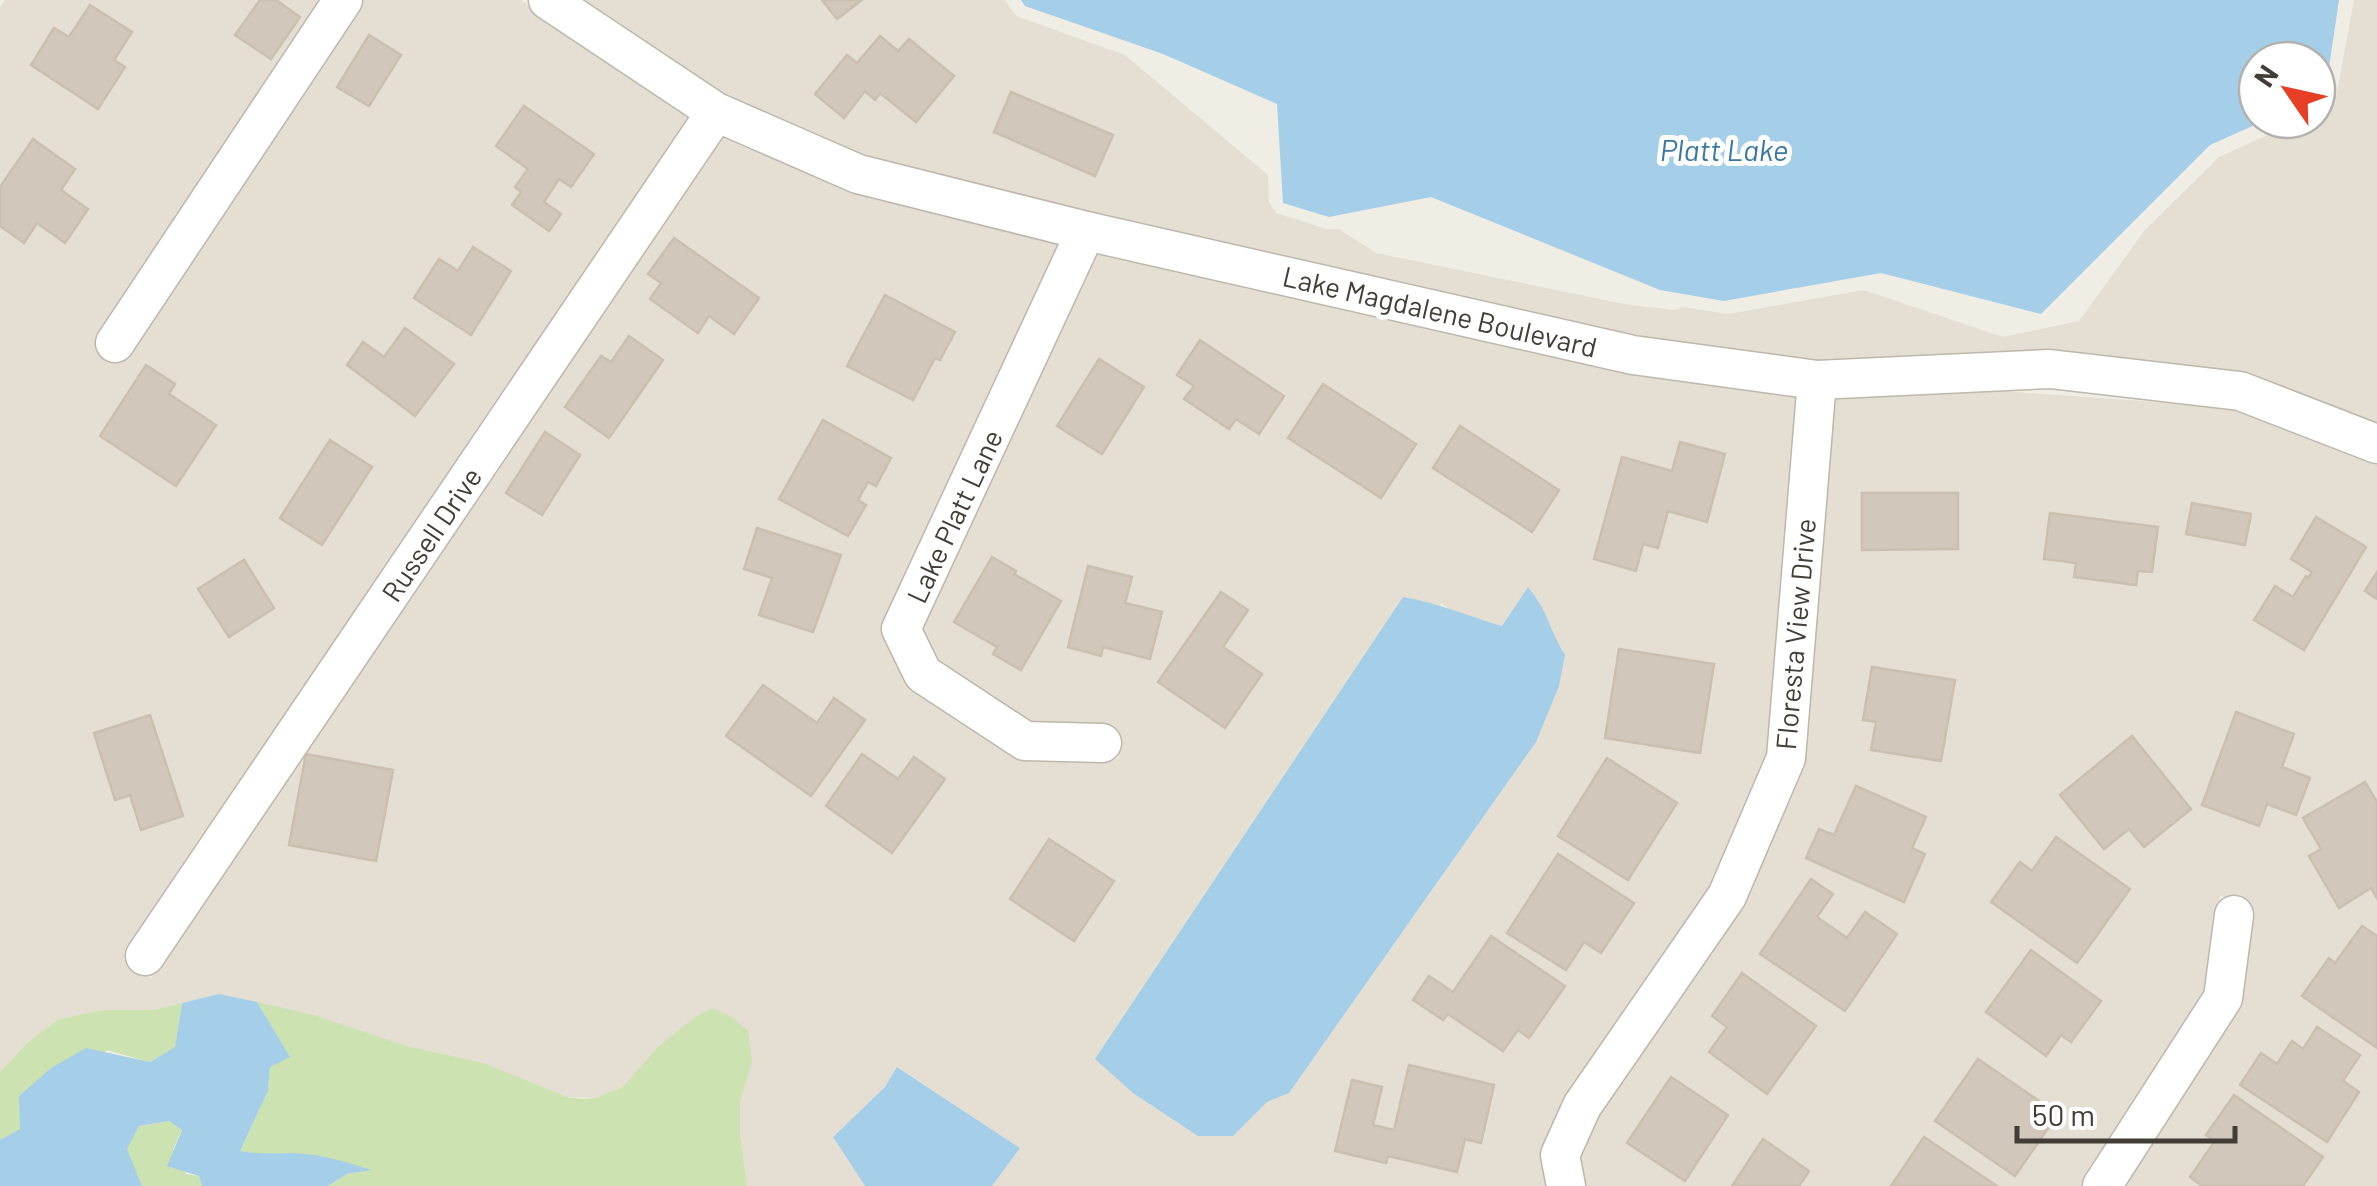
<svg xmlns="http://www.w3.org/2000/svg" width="2377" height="1186" viewBox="0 0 2377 1186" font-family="Barlow,sans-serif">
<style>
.residential{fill:#e4ded3;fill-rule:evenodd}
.green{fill:#cce2b0}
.water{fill:#a5cee9}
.building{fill:#d1c8bb;stroke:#cbbfaf;stroke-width:2.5}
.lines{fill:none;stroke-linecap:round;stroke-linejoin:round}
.minor-casing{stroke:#beb7ab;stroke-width:41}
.minor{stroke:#fff;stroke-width:38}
.labels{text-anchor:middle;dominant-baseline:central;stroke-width:10;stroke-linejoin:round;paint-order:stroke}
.street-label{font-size:28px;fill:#423d35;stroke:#fff}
.water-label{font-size:30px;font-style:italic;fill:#3878a3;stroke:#fff}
</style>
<rect width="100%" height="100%" fill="#f0ede4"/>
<!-- residential -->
<g class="residential">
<path d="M5,0H521L694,115L123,959L151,978L723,131L1063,241L886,622L1026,756L1119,759L1118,729L1029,725L935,664L919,631L1096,249L1799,393L1770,753L1713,887L1550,1186H992L1020,1148L898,1067L885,1087L833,1137L865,1186H747L740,1134V1102L752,1063L638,1072L623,1087L595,1098L567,1097L484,1063L407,1046L314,1015L219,994L153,1010H103L59,1019L26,1044L0,1072V7ZM1529,588L1549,628L1536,742L1289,1093L1267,1102L1441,603L1455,613L1502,626Z"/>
<path d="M575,0H1005L1016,16L1125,55L1268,175L1269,202L1276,213L1326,229H1339L1376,253L1629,305L1675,310L1683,307L1728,314L1864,290L2003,337L2079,321L2145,230L2219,157L2300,120H2317V112L2335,104L2354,0H2377V428L2349,416L1816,365L1634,339L1090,216L862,159L723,98Z"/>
<path d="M1972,389L2241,408L2377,460V1186H2122L2239,1002L2252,904L2220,896L2207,991L2082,1186H1583L1577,1158L1597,1115L1741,905L1832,396Z"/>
</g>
<!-- green -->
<g class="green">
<path d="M257,1002L314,1015L407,1046L484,1063L567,1097L583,1099L595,1098L623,1087L658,1047L695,1017L713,1008L732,1017L748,1031L752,1063L740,1102V1134L747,1186H328L347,1174L369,1170L291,1153L271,1156L240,1151L268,1091L270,1067L289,1056Z"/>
<path d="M182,1003L175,1048L149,1062L107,1050L20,1129L0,1140V1072L26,1044L59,1019L103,1010H153Z"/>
<path d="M169,1121L182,1129L173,1150L186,1174L199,1176L202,1186H142L126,1149L139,1126Z"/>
</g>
<!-- water -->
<g class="water">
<path d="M1021,0H2339L2325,94L2317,97V60H2257V120H2266L2210,145L2041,314L1881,273L1724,301L1660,290L1431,197L1329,217L1283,203L1277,104L1163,54L1025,6Z"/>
<path d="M1528,587C1549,613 1549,629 1565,655L1559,686L1536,742L1289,1093L1267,1102L1233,1136H1198L1133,1093L1095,1059L1403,597C1439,603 1467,616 1502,626Z"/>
<path d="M219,994L257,1002L290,1057L270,1067L268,1091L240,1151C258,1154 273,1154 290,1153C318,1153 346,1162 372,1170L347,1174L328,1186H202L199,1176L167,1166L182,1130L169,1121L139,1126L127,1149L142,1186H0V1140L20,1129L19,1096L51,1068L86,1048L150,1062L175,1047L182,1003Z"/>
<path d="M897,1067L1020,1148L992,1186H865L833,1137L885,1087Z"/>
</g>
<!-- building -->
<g class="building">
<path d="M260,0H276L300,17L271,59L235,35Z"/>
<path d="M822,0H862L837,19Z"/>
<path d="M90,5L132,32L114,60L125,67L98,109L31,65L54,28L69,37Z"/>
<path d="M369,35L401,55L369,106L337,87Z"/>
<path d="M880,36L898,51L909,39L954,76L916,122L880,93L875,100L865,91L844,118L815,94L847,55L857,63Z"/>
<path d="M1011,92L1113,135L1095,176L994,132Z"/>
<path d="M524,106L594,154L571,187L559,179L544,202L561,214L549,231L512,205L521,192L515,187L528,169L496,146Z"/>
<path d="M33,139L75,169L61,190L88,209L65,243L37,223L24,243L0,226V187Z"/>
<path d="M674,238L759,298L734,334L709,316L698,333L650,299L661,283L648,274Z"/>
<path d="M473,247L511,271L471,335L414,298L439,259L458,271Z"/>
<path d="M885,295L955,332L940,360L935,358L913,400L847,366Z"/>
<path d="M405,328L454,364L415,416L347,365L363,342L384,357Z"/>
<path d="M629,336L663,360L609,438L565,407L601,356L611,362Z"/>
<path d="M1200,340L1284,396L1259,434L1236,419L1229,429L1184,399L1194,386L1177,375Z"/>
<path d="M1099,359L1144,387L1102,454L1057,426Z"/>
<path d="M146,365L175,384L169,394L216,425L176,486L100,436Z"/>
<path d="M1323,384L1416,444L1381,498L1288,438Z"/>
<path d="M823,420L891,458L876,486L868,482L858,500L866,505L848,536L779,499Z"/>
<path d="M1460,426L1559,490L1532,532L1433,468Z"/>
<path d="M545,432L580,455L542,515L506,493Z"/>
<path d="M330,440L372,467L322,545L280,518Z"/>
<path d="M1680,442L1725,454L1707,522L1668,511L1658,548L1643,544L1636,571L1594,559L1622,457L1672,471Z"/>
<path d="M1862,493H1958V549L1862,550Z"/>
<path d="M2192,503L2251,514L2245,545L2186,534Z"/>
<path d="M2050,513L2158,527L2152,572L2138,571L2136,585L2074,577L2076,563L2044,559Z"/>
<path d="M2316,517L2366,547L2304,650L2254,620L2275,586L2293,597L2306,576L2308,578L2312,572L2291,559Z"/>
<path d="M757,528L841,555L813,632L759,615L772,578L744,569Z"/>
<path d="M992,557L1016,571L1014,574L1061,601L1021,670L993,654L997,647L954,622Z"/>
<path d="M244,560L274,608L229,637L198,589Z"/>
<path d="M1088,566L1132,577L1125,603L1162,612L1150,659L1103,647L1101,656L1068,647Z"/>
<path d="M2377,572V599L2365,591Z"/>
<path d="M1221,592L1248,610L1223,647L1262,674L1225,728L1158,682Z"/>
<path d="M1619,649L1714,664L1700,753L1605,738Z"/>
<path d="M1872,667L1955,680L1941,761L1871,750L1876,722L1863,720Z"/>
<path d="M763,685L817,723L834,698L865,720L811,796L726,736Z"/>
<path d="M2236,712L2294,734L2282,767L2310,778L2296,815L2267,804L2259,826L2202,805Z"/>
<path d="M150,715L183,816L141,830L130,795L115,800L94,733Z"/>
<path d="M2132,736L2191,809L2144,847L2129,829L2104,849L2060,795Z"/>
<path d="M306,754L393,770L376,861L289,845Z"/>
<path d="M862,754L898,779L914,757L945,779L892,853L826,806Z"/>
<path d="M1607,758L1677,803L1628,880L1558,836Z"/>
<path d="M2365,782L2377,802V898L2371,888L2339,908L2309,856L2321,849L2303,818Z"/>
<path d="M1856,786L1926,817L1912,848L1925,854L1904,902L1806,858L1819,829L1834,835Z"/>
<path d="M2056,837L2130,889L2077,963L1991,902L2020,862L2032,871Z"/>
<path d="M1049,839L1114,881L1074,941L1010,899Z"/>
<path d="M1558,854L1634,903L1601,953L1584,942L1566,970L1507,933Z"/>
<path d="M1811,879L1833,894L1817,917L1847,938L1865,912L1897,934L1845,1011L1760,954Z"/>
<path d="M2362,926L2377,936V1048L2302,996L2329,958L2335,963Z"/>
<path d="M1491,936L1565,986L1529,1038L1518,1030L1503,1051L1448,1014L1443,1020L1413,1000L1429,976L1453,992Z"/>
<path d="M2031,950L2101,1001L2071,1042L2061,1035L2046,1056L1986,1012Z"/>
<path d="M1742,973L1816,1026L1767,1094L1709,1052L1727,1027L1712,1016Z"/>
<path d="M2317,1027L2360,1055L2343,1081L2359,1092L2327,1142L2240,1085L2261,1053L2277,1064L2292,1041L2303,1049Z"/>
<path d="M1978,1059L2058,1114L2015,1176L1935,1121Z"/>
<path d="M1409,1065L1494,1085L1481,1143L1465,1139L1457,1172L1388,1156L1386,1163L1335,1151L1352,1080L1382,1087L1373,1125L1394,1130Z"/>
<path d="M1671,1077L1728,1115L1685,1181L1627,1143Z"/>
<path d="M2234,1095L2323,1157L2303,1186H2202L2190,1177L2215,1141L2206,1135Z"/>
<path d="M1924,1137L1997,1186H1891Z"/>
<path d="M1763,1139L1809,1171L1799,1186H1732Z"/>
</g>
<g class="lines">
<defs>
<g id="minor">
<path d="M548,0L716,112L858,174L1086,231L1633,355L1817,380L2050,369L2240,391L2377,444"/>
<path d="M1086,231L901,629L923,674L1025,741L1102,743"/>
<path d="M115,343L343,0"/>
<path d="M145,956L716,112"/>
<path d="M1566,1186L1560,1155L1582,1106L1727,896L1786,758L1817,380"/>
<path d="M2102,1186L2223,998L2234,915"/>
</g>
</defs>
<!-- minor casing -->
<use href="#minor" class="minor-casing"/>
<!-- minor -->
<use href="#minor" class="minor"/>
</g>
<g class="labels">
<!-- street labels -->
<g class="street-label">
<text transform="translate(1440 311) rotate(13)">Lake Magdalene Boulevard</text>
<text transform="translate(954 516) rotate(-65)">Lake Platt Lane</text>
<text transform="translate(431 534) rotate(-56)">Russell Drive</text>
<text transform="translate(1795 634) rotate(-85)">Floresta View Drive</text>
</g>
<!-- water labels -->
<g class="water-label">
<text x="1724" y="149">Platt Lake</text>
</g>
</g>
<!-- north arrow -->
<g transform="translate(2287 90) rotate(304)"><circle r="48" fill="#ffffff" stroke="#b3b1ae" stroke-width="2.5"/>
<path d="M0-8L18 38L0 25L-18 38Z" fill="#e63f26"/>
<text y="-15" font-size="28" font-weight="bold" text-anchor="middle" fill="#423d35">N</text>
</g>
<!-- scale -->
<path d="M2017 1126v15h218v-15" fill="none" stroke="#423d35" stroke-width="5"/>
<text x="2032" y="1126" font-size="30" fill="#423d35" stroke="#ffffff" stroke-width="8" paint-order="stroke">50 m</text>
</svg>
